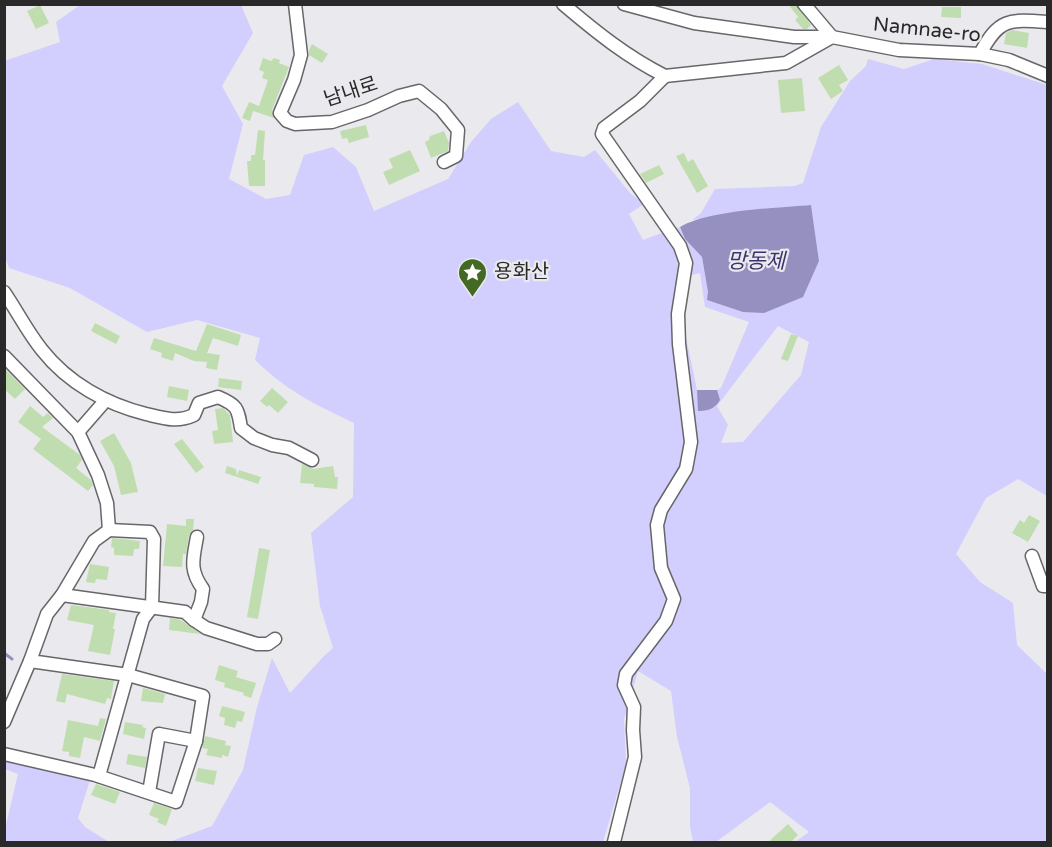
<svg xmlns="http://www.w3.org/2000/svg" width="1052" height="847" viewBox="0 0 1052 847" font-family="'Varela Round','Noto Sans KR',sans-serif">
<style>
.green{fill:#d2cefd;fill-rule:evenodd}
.water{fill:#9590bf}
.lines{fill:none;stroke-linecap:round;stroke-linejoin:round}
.stream{stroke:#9590bf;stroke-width:3}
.building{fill:#c0ddaf}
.minor-casing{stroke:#67676a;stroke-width:15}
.minor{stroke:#fff;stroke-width:12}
.labels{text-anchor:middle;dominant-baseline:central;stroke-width:4.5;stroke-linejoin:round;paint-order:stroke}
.street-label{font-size:20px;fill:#29292a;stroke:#eaeaee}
.poi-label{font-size:20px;fill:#29292a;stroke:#eaeaee;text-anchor:start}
.water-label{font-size:21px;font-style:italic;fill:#3e336e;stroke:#eaeaee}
</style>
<rect width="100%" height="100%" fill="#eaeaee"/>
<!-- green -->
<g class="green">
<path d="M80,5H241L253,33L222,86L243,124L229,179L266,199L290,195L304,155L333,147L356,167L374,211L448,179L471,142L491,119L518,102L551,151L584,157L595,150L630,193L644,204L629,214L643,240L667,231L681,262L683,323L697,390H717L721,388L749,322L705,307L700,273L687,276L691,258L674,229L680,227L685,239L702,257L708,292L802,297L819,261L811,205L761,209L692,220L701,213L715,189L794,186L803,183L821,127L850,81L866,66L868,59L904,69L934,59L982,64L1047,85V496L1018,479L986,498L956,554L980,582L1013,603L1017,645L1047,674V842H795L809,832L770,802L716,842H693L690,827V788L677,737L671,691L638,671L624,719L626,764L603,842H169L212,826L243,770L257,707L272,658L290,693L324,656L333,648L320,606L311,533L353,497L354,423C314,404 287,391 255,360L260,338L197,320L147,332L70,288L9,268L4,253V61L60,42L56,22ZM778,326L809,342L801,375L743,442L721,443L728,425L717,406Z"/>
<path d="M5,757L91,777L78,818L85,827L109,842H5V829L18,774L5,769Z"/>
</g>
<!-- water -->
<g class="water">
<path d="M811,205L819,261L803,297L764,313L743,312L707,300L708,292L702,257L685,239L680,227C710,210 776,208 811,205Z"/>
<path d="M697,390H717L720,400C715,409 707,411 698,411Z"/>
</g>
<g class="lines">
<!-- stream -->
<path class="stream" d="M4,653L12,659"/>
</g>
<!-- building -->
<g class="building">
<path d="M788,4H796L811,25L807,29H803L795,20L798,17Z"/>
<path d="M40,5L49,23L36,29L27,11Z"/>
<path d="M942,7H961V18L941,17Z"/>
<path d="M1012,30L1029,33L1027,48L1004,44L1006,33Z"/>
<path d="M312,44L328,54L322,63L309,55V50Z"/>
<path d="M263,58L271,61L274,58L280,60L279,63L289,67L272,110L274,118L253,111L250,121L242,118L249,102L259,106L268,80L262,78L264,72L259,70Z"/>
<path d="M839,65L848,80L839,85L843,91L831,99L818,78Z"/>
<path d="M802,78L805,111L781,113L778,80Z"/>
<path d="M366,125L369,137L349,143L347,138L342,139L340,131Z"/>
<path d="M258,130L265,131L263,160H265V186H249L247,161H251V155H255Z"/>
<path d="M444,131L449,143L448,151L431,158L425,142L429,140L430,136Z"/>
<path d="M410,150L420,171L389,185L383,172L393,168L389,159Z"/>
<path d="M684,153L688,162L693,159L708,186L697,193L676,156Z"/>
<path d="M659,165L664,174L646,183L640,174Z"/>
<path d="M95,323L120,336L116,344L91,331Z"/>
<path d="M207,324L241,335L238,346L213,338L207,353L220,355L217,370L206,368L207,362L194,361L175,353L173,361L161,357L162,353L150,349L154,338L196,351Z"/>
<path d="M791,334L798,336L788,361L781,359Z"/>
<path d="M4,368L25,389L15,399L4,389Z"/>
<path d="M219,378L242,381L241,390L218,387Z"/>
<path d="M169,386L189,390L187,401L167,397Z"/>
<path d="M272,388L288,402L278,413L269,405L267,407L260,401Z"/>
<path d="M30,406L43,417L48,413L53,418L42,427L80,455L82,460L76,468L91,480L93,485L88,491L33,449L41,439L18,422Z"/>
<path d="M223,408L230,415L233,442L214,444L212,431L218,430L215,409Z"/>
<path d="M114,433L131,463L138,492L121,495L114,466L100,441Z"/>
<path d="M182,439L204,467L196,473L174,444Z"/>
<path d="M302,464L313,469L333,466L335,477H338L337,489L314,487V484L300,483Z"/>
<path d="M227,466L236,469L237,476L239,470L261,477L258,484L225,473Z"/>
<path d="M1029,515L1040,521L1028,542L1012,533L1020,520L1024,523Z"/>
<path d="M186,519H194L193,530L189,535L186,554H183L182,567L163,566L167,524L186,526Z"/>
<path d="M112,538L140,541L139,549H134L133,556L114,555V548L111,547Z"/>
<path d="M259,548L270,550L258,619L247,617Z"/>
<path d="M90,564L109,567L107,580L96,579L95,583L86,582Z"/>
<path d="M71,605L109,610V612L116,613L113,629H115L110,655L88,651L94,625L67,620Z"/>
<path d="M170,618L181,620L200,634L169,630Z"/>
<path d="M219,665L238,671L236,677L256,683L251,698L243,695L244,693L224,687L225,683L215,680Z"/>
<path d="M62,674L114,681L111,699L107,698L105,704L67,694L65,703L56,701Z"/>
<path d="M143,688L165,694L163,703L141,701Z"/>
<path d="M222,706L245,712L242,722L237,721L235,728L224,725L225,718L219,716Z"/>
<path d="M100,718L106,719L100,741L84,737L80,758L69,756V752L62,751L68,720L98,726Z"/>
<path d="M125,722L143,725L142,727L146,728L144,739L123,734Z"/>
<path d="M205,736L226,741L225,745L231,746L228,757L222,755V758L206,755L208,749L202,748Z"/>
<path d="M128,754L147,757L145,768L126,764Z"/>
<path d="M198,768L217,771L214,785L195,781Z"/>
<path d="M96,784L120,792L115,804L91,795Z"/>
<path d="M154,803L172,809L166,826L157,822L159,819L149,815Z"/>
<path d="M788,824L798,835L790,843H767Z"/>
</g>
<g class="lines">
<defs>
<g id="minor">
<path d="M295,4L301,55L294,80L280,113L287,121L295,124L332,122L368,110L399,96L419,91L441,109L458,130L456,156L444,162"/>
<path d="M563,4C596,32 627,57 665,76L640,101L604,128L602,134L680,246L686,263L678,314L679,344L691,442L686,469L661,510L657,525L661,568L674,599L666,621L626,674L624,685L634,707L633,730L635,757L614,842"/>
<path d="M624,4L694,23L794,37H832L899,50L980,54L1009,60L1048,76"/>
<path d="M980,54C999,18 1009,19 1048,22"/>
<path d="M665,76L786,63L832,37L804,4"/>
<path d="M4,292C17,311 28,333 42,350C68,383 106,404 146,414C163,418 177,423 194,415L199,403L218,397C237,405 238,408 241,428L254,438L272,445L289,448L312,460"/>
<path d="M4,356L78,432L98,475L107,503L109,530L94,541L62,595L47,614L30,661L128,675L203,696L196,741L176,802L95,775L4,754"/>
<path d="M78,432L105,401"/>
<path d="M1032,556L1043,586H1048"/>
<path d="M62,595L185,612L194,620L206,628L257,644H268L275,639"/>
<path d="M194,620L201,602L203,589C189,570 193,559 197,537"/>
<path d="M4,722L30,661"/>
<path d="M99,776L143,619L152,607L154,539L150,532L109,530"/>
<path d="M149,792L159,734L196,741"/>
</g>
</defs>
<!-- minor casing -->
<use href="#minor" class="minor-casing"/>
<!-- minor -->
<use href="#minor" class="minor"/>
</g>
<!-- icons -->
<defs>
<symbol id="sight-pin" viewBox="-11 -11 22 30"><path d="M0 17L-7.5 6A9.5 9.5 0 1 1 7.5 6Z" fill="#426a24" stroke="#eaeaee"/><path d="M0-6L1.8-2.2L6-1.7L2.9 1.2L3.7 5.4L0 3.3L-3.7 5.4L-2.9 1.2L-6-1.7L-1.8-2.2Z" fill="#fff"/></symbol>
</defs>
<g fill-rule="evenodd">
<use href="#sight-pin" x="456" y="256" width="33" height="45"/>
</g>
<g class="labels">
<!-- street labels -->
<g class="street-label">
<text transform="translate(927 30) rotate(6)">Namnae-ro</text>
<text transform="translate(351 92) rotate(-18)">남내로</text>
</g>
<!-- poi labels -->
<g class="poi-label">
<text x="494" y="272">용화산</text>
</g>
<!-- water labels -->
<g class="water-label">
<text x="756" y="261">망동제</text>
</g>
</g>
<!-- border -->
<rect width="1052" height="847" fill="none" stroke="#29292a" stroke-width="12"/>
</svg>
